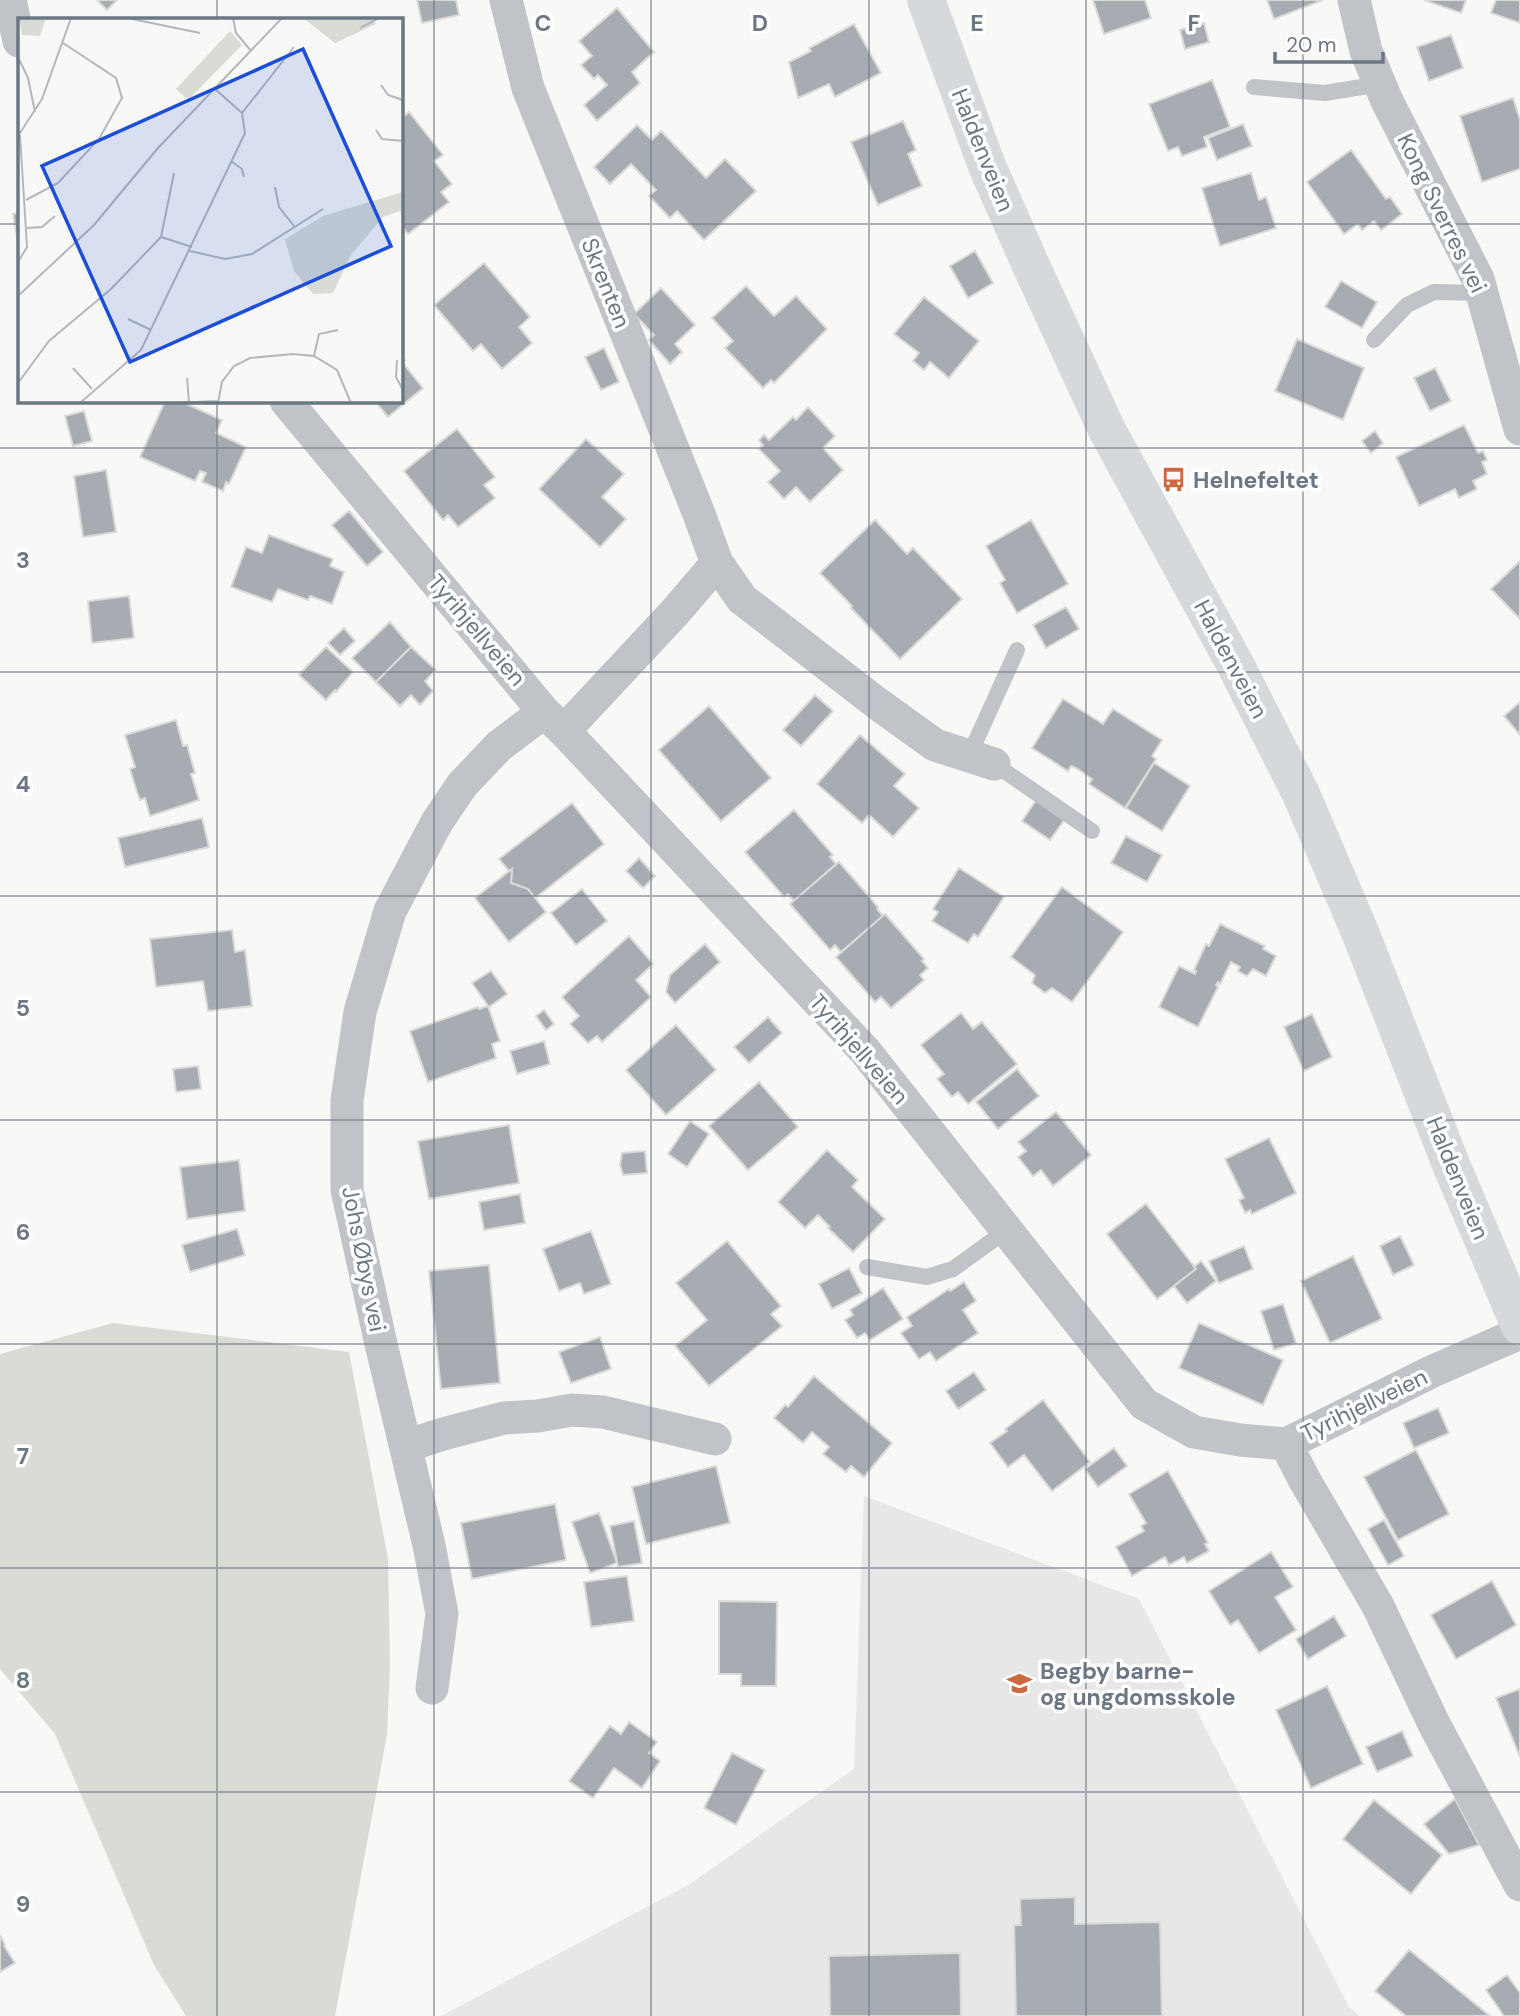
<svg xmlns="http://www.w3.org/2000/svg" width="1520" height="2016" viewBox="0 0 1520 2016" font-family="'DM Sans',sans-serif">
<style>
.built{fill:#e6e7e6}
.green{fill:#d8dcd5}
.building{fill:#a6acb2;stroke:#dadad8;stroke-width:2}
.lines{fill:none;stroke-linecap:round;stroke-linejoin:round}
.lane{stroke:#c0c3c7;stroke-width:16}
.street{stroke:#c0c3c7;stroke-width:33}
.primary{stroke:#d5d9dc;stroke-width:38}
.grid{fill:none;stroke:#6b7783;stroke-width:2;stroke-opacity:0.55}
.labels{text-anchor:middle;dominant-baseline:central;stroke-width:7;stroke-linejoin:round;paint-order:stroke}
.street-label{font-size:23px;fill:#6b7783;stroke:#fff}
.poi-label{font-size:23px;font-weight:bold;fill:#6b7783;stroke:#fff;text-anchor:start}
.inset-road{fill:none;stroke:#b3b8be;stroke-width:2}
.view{fill:#1d4ed8;fill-opacity:0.15;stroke:#1d4ed8;stroke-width:3.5}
.inset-edge{fill:none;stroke:#6b7783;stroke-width:3.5}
.grid-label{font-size:23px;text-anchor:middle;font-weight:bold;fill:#6b7783;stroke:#fff;stroke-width:7;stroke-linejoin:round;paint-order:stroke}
</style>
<rect width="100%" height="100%" fill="#f8f8f6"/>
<!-- built -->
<path class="built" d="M864,1496L1139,1599L1349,2007L1359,2016H441L690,1884L854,1769Z"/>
<!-- green -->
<path class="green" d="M113,1323L349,1352L388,1559L390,1666L387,1735L335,2016H186L154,1965L55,1734L0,1669V1354Z"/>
<!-- building -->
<g class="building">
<path d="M97,0H117L107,10Z"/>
<path d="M417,0H456L459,15L422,23Z"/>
<path d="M1093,0H1145L1151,18L1104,34Z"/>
<path d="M1267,0H1323L1274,19Z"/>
<path d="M1424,0H1466L1461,13Z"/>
<path d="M1496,0H1520V23L1491,13Z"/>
<path d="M617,8L654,52L632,72L640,83L597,121L584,105L607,85L598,75L594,79L581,65L592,56L579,41Z"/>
<path d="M1204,23L1209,42L1185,49L1180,30Z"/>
<path d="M854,24L881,73L835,97L829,84L798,98L789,62L811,51L809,48Z"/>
<path d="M1451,35L1463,68L1429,81L1417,47Z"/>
<path d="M1212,80L1230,127L1204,137L1207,147L1182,156L1178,147L1168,151L1149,104Z"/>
<path d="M1513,98L1520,120V169L1482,182L1460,116Z"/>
<path d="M409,112L443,155L434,161L452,184L441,192L449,202L408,234L401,225V119Z"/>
<path d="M903,121L916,150L908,154L922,186L878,205L851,142Z"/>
<path d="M1243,124L1252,146L1217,160L1208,138Z"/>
<path d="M637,125L652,140L661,131L706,178L725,159L756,191L704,240L677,211L670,218L649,196L656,190L631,164L610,184L594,167Z"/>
<path d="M1351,150L1386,199L1390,197L1402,214L1381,230L1374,221L1362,230L1358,224L1344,234L1307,182Z"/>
<path d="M1251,173L1259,200L1266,197L1276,228L1220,246L1202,188Z"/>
<path d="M19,213V249L13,214Z"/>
<path d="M975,251L993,283L968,298L950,266Z"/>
<path d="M484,263L530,317L519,327L532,343L502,369L481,344L473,351L434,305Z"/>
<path d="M1341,281L1377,302L1362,328L1325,307Z"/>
<path d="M746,286L774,316L796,296L827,329L774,383L771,380L763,388L725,348L733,341L712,318Z"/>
<path d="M661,288L695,325L675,344L682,352L670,364L649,340L654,335L634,314Z"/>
<path d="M924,297L979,341L949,378L930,362L924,370L913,361L919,353L894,334Z"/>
<path d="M1297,339L1364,368L1343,420L1275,391Z"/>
<path d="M604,348L619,382L601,390L585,357Z"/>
<path d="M401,355L405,360L402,362L423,388L388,417L375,401H401Z"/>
<path d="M1435,368L1451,401L1430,411L1414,378Z"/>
<path d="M165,401H180L222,420L216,433L246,447L229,484L226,482L223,491L202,482L206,473L200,471L195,481L140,457Z"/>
<path d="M808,407L835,436L823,448L843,470L810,502L796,487L784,499L768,482L780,471L759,449L763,445L759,440L764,435L769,440L793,417L796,420Z"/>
<path d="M84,411L92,441L73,446L65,416Z"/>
<path d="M1464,425L1478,453L1483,451L1487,460L1482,462L1487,474L1473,481L1477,489L1459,498L1455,489L1419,506L1396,457Z"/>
<path d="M457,429L495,477L484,485L495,498L458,527L448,515L443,520L404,471Z"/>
<path d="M1375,431L1383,443L1371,453L1362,441Z"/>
<path d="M586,439L624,474L602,497L626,519L600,547L539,489Z"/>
<path d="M106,470L116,532L83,537L74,476Z"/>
<path d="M349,511L383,552L367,566L332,525Z"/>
<path d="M875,520L907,554L913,548L962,599L900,659L851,608L852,606L820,573Z"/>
<path d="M1031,520L1068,584L1017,613L1000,583L1005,580L986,546Z"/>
<path d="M269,535L333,559L330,566L344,572L332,604L310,596L308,600L278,589L272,602L231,587L246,547L262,553Z"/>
<path d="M1520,561V619L1491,589Z"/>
<path d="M129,596L134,638L92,643L88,601Z"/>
<path d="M1066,607L1079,629L1046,648L1033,625Z"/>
<path d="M390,622L411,647L376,682L352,658Z"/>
<path d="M344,628L355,641L340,655L328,643Z"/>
<path d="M326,647L353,672L336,692L335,690L326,700L299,675L308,665Z"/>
<path d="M411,647L436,670L425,681L433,691L420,705L411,695L400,706L376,682Z"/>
<path d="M815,695L833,711L801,746L783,730Z"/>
<path d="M1063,699L1103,724L1113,709L1162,740L1152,756L1156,759L1125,808L1089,784L1092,779L1076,768L1071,766L1068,771L1032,748Z"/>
<path d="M1520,702V735L1504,716Z"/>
<path d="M709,706L771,778L721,821L659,750Z"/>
<path d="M176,720L183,746L187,745L195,773L191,774L199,800L150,816L145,798L140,800L137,792L130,769L135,767L125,735Z"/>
<path d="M860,735L905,774L894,786L919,808L893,837L869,815L862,823L817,784Z"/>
<path d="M1154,763L1190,786L1162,831L1126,808Z"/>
<path d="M1037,799L1065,819L1050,840L1022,821Z"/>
<path d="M572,803L604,844L535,898L528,889L511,883L512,869L509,871L499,859Z"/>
<path d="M794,810L833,855L830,857L836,864L794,901L788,894L784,897L745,852Z"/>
<path d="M202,818L209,847L125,867L118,838Z"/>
<path d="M1126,836L1162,855L1147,882L1111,863Z"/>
<path d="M639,858L655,876L643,888L626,871Z"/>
<path d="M839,862L878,907L877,909L883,916L841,952L835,945L830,950L790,904Z"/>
<path d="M959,868L1004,897L978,937L974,934L968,943L932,921L938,912L933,909Z"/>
<path d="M512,869L511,883L528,889L546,912L509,942L475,898Z"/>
<path d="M1062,887L1123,932L1072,1002L1052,988L1045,993L1032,983L1035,975L1011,957Z"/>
<path d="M582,889L607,921L576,945L551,913Z"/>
<path d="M885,914L924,959L922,961L928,968L920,975L924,980L891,1008L881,997L875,1002L836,957Z"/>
<path d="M1220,924L1265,946L1263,949L1276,956L1266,976L1253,969L1247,976L1238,971L1240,967L1231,962L1220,984L1218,982L1216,985L1218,987L1198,1027L1159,1007L1179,966L1195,974L1196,971L1194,970L1206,944L1209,946Z"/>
<path d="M232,930L235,952L245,950L252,1006L208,1011L203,981L156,987L150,939Z"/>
<path d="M629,936L653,964L636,980L651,997L602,1042L597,1036L588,1043L570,1024L579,1016L562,997Z"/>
<path d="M705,944L720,962L675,1003L666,992L670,975Z"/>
<path d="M491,971L507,994L489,1007L472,983Z"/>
<path d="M488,1006L500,1041L492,1044L496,1058L428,1082L410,1031L478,1007L479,1009Z"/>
<path d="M544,1010L554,1024L546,1030L536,1016Z"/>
<path d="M961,1013L973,1029L982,1022L1017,1064L968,1104L958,1092L952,1097L937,1079L944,1074L921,1045Z"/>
<path d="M1312,1014L1332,1057L1304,1071L1284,1027Z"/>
<path d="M768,1017L782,1033L749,1063L734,1047Z"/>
<path d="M676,1025L716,1070L666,1115L626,1070Z"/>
<path d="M544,1041L550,1064L517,1074L510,1051Z"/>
<path d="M198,1066L201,1089L176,1092L173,1069Z"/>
<path d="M1017,1069L1039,1096L998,1129L976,1102Z"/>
<path d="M759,1082L798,1127L748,1170L709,1126Z"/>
<path d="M1056,1112L1091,1155L1053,1186L1041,1170L1033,1176L1018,1157L1026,1151L1018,1142Z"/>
<path d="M690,1121L709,1134L687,1167L668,1154Z"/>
<path d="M509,1125L519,1183L429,1199L418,1141Z"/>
<path d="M1269,1138L1296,1193L1252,1214L1250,1210L1245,1213L1239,1200L1244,1198L1225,1159Z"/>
<path d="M827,1150L858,1180L852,1187L885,1219L853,1252L828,1228L830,1227L818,1215L805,1228L778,1202Z"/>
<path d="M645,1151L647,1173L623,1175L620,1165L622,1153Z"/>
<path d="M239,1160L245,1211L187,1219L180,1167Z"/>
<path d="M520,1194L525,1223L484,1230L479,1202Z"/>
<path d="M1146,1204L1196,1269L1157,1299L1107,1234Z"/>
<path d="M237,1229L245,1255L190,1272L182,1245Z"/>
<path d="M591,1231L611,1284L584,1294L580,1283L559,1291L543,1249Z"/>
<path d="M1400,1236L1414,1265L1393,1275L1380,1246Z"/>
<path d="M727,1241L781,1306L771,1314L782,1326L709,1386L675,1346L707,1320L676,1283Z"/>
<path d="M1244,1246L1253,1269L1219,1283L1209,1261Z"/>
<path d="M1353,1256L1382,1319L1330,1343L1301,1281Z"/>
<path d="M1201,1261L1216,1281L1187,1303L1174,1286L1196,1269L1194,1267Z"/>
<path d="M489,1265L500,1383L441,1389L429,1271Z"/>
<path d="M849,1268L862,1293L832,1309L819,1284Z"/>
<path d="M964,1282L976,1301L963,1310L978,1333L936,1361L930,1352L919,1359L901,1333L912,1326L907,1317L949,1289L950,1291Z"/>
<path d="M883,1288L903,1319L870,1340L865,1333L857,1338L845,1320L853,1315L850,1310Z"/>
<path d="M1283,1304L1296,1343L1274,1350L1261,1311Z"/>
<path d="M1199,1323L1283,1360L1263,1405L1179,1368Z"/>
<path d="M600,1337L611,1369L571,1383L559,1352Z"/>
<path d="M974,1372L986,1390L958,1409L946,1391Z"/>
<path d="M814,1376L892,1443L864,1477L851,1466L846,1472L823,1454L829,1447L812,1432L803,1443L774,1418L785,1405L788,1407Z"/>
<path d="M1043,1400L1090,1462L1052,1491L1024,1455L1008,1467L990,1443L1007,1431L1005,1429Z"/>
<path d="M1438,1408L1449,1433L1414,1448L1403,1423Z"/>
<path d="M1114,1448L1127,1466L1098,1487L1085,1469Z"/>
<path d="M1416,1450L1449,1514L1398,1540L1364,1477Z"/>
<path d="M716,1466L730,1523L646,1544L632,1487Z"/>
<path d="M1168,1471L1208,1543L1205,1544L1209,1551L1187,1563L1184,1557L1169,1565L1165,1557L1132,1576L1116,1547L1144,1531L1141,1526L1146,1523L1129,1494Z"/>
<path d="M555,1504L566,1560L472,1579L461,1523Z"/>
<path d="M599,1513L617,1563L590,1573L572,1522Z"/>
<path d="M1384,1520L1404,1556L1388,1565L1368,1529Z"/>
<path d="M634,1521L642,1563L618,1567L610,1526Z"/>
<path d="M1271,1552L1293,1587L1275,1597L1296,1630L1259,1653L1238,1620L1230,1625L1209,1591Z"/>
<path d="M627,1576L634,1621L591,1627L584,1582Z"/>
<path d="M1492,1581L1516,1625L1456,1659L1431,1615Z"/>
<path d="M719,1601L777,1602L776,1686H741V1674H719Z"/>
<path d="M1334,1616L1346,1636L1308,1659L1296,1639Z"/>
<path d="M1327,1686L1363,1764L1311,1788L1276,1710Z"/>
<path d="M1520,1689V1757L1496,1698Z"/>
<path d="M629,1722L657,1742L649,1753L660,1761L642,1788L614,1768L593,1798L569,1781L610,1726L621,1734Z"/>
<path d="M1402,1731L1413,1756L1377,1772L1366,1747Z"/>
<path d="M732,1753L765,1770L736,1825L704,1808Z"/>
<path d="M1455,1799L1479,1845L1449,1854L1424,1824Z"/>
<path d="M1374,1800L1442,1855L1411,1894L1343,1839Z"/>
<path d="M1075,1897V1924L1160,1922L1162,2016H1016L1014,1925H1021L1020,1899Z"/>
<path d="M0,1935L5,1945L4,1946L15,1963L0,1972Z"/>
<path d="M1409,1950L1490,2016H1406L1375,1991Z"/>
<path d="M960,1953L961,2016H830L829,1956Z"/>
<path d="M1507,1975L1520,1993V2016H1504L1486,1990Z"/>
</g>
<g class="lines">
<!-- lane -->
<g class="lane">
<path d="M1254,87L1325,93L1380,84"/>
<path d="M1374,340L1407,305L1434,292L1483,293"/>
<path d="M969,756L1017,650"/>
<path d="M994,764L1092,831"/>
<path d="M867,1267L927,1277L953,1269L1007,1230"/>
</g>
<!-- street -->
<g class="street">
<path d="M10,0L19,41"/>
<path d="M506,0L528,88L699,514L717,563L676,611L564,731"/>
<path d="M1354,0L1366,51L1387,101L1478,279L1520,429"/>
<path d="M286,401L544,712L564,731L865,1051L1144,1404L1194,1432L1240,1440L1286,1444L1433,1371L1520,1333"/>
<path d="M717,563L742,599L878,704L935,745L994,764"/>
<path d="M1286,1444L1304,1479L1378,1606L1434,1724L1520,1885"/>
<path d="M406,1446L443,1434L504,1418L538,1416L572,1410L603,1412L715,1439"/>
<path d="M432,1688L442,1614L429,1545L381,1344L347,1190V1100L360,1012L390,911L437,822L462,785L499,746L544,712"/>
</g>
<!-- primary -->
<path class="primary" d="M926,0L987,166L1033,270L1107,430L1235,664L1301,794L1360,932L1452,1167L1520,1326"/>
</g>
<!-- grid -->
<path class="grid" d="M217,0V19M434,0V2016M651,0V2016M869,0V2016M1086,0V2016M1303,0V2016M0,224H19M401,224H1520M217,401V2016M0,448H1520M0,672H1520M0,896H1520M0,1120H1520M0,1344H1520M0,1568H1520M0,1792H1520"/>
<!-- icons -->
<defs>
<symbol id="bus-bare" viewBox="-9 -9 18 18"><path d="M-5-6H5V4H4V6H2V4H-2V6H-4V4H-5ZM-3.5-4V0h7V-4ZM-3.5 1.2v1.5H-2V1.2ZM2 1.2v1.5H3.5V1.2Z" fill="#ce6840" stroke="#fff" stroke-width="2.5" paint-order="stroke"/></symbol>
<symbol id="school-bare" viewBox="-9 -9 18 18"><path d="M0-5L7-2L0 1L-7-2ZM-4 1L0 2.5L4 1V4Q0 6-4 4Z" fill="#ce6840" stroke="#fff" stroke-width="2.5" paint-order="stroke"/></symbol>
</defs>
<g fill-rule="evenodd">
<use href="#bus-bare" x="1156" y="462" width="35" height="35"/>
<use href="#school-bare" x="1002" y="1666" width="35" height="35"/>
</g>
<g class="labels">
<!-- street labels -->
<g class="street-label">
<text transform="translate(983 150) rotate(68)">Haldenveien</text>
<text transform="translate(1442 213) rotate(64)">Kong Sverres vei</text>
<text transform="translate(606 283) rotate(68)">Skrenten</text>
<text transform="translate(477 630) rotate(50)">Tyrihjellveien</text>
<text transform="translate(1231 659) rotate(62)">Haldenveien</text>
<text transform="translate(859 1049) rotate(49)">Tyrihjellveien</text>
<text transform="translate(1458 1178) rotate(68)">Haldenveien</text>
<text transform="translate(364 1259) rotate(79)">Johs Øbys vei</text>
<text transform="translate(1364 1405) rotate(-26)">Tyrihjellveien</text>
</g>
<!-- poi labels -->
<g class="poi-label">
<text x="1193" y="480">Helnefeltet</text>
<text x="1040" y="1671">Begby barne-<tspan x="1040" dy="26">og ungdomsskole</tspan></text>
</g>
</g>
<!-- overview -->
<g transform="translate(18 18)">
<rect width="385" height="385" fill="#f8f8f6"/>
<path d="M1,0H28L22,18L4,17ZM285,0H353L358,6L317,25ZM212,13L224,27L170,82L158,71ZM385,174V192L365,199L333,237L315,275L295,276L276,253L267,221L305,198Z" fill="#d8dcd5"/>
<path class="inset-road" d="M109,0L182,15M215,0L218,15L233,33M342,10L361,0M0,39L10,60L17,94M363,67L370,77L385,82M224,95L276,29M358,112L364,121L385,123M0,118L24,81L53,0M213,143L224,151L226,159M257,169L261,189L276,208M8,182L40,165L81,121L104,80L98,60L45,25M9,210L24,209L37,198M143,219L156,155M172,233L207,241L234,236L305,191M0,244L9,229L2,117M0,278L76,207L140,130L264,0M110,301L133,312M296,338L301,316L320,312M379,342L378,359L385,372M55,350L74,371M169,360L171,384M0,365L31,323L93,271L143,219L174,229M62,385L123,332L227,115L224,95L196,70M155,385L200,383M200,385L204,364L216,348L232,340L275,336L296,338L319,352L333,385"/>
<path class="view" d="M285,31L373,228L112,344L24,148Z"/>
<rect width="385" height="385" class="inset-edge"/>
</g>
<g class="grid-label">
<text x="543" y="31">C</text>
<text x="760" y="31">D</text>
<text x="977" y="31">E</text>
<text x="1194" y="31">F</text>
<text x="23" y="568">3</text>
<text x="23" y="792">4</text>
<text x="23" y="1016">5</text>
<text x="23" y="1240">6</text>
<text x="23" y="1464">7</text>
<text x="23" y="1688">8</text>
<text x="23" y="1912">9</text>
</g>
<!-- scale -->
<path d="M1275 52v10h108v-10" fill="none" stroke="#6b7783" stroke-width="3.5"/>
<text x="1286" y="52" font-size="21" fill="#6b7783" stroke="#ffffff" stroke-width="5" paint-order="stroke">20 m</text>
</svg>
